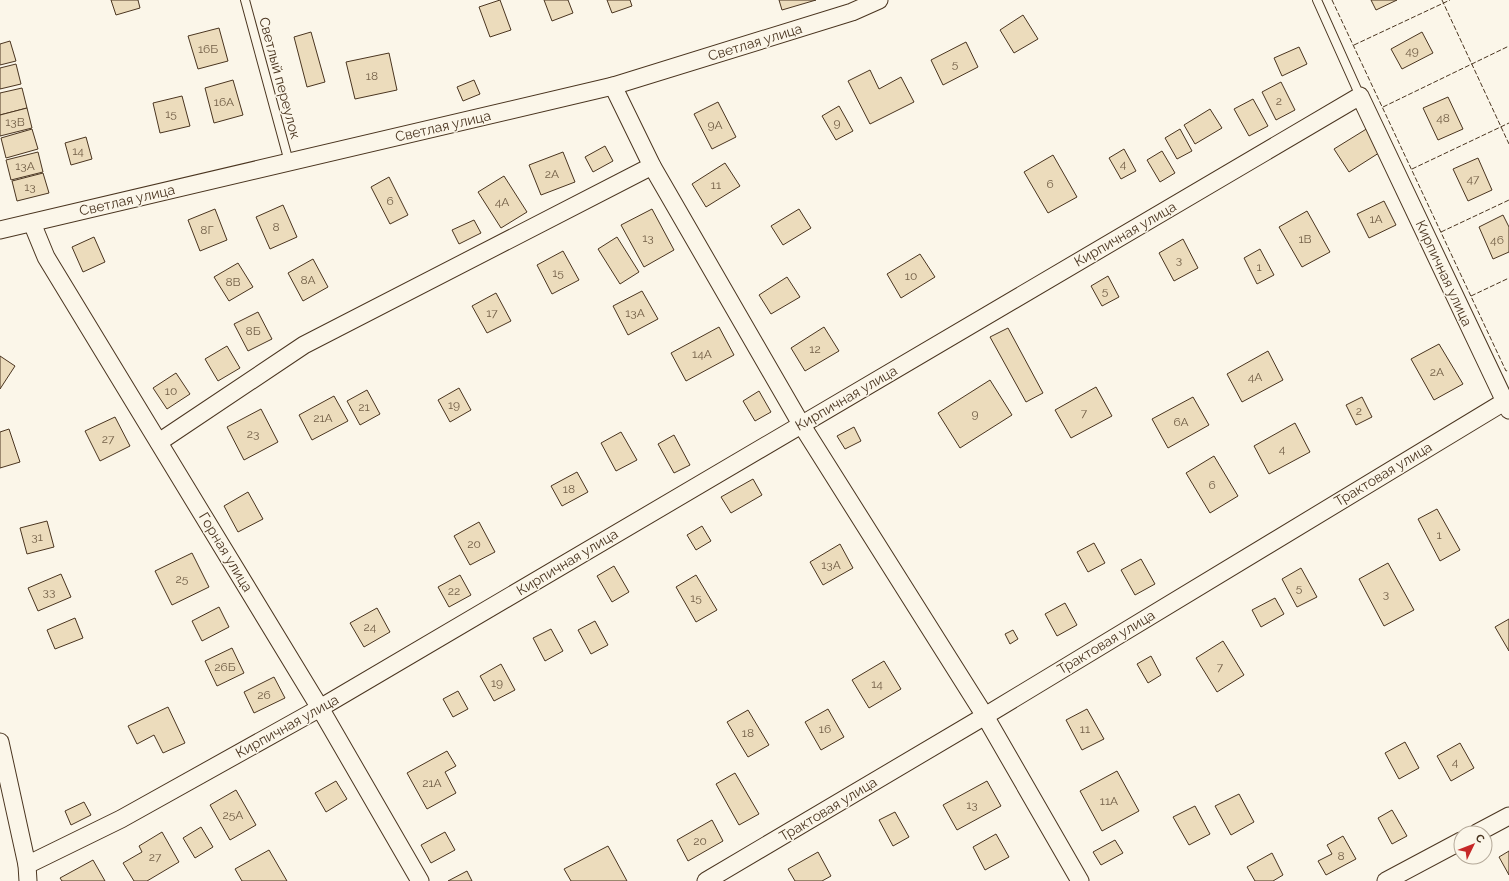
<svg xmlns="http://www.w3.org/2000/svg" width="1509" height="881" viewBox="0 0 1509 881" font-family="Raleway,sans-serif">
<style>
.building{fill:#ecdcbc;stroke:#4a3520}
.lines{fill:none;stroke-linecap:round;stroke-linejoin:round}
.lane-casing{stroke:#4a3520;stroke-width:10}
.street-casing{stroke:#4a3520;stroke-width:19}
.lane{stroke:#fbf6e9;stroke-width:8}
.street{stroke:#fbf6e9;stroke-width:17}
.fence{stroke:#4a3520;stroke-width:1;stroke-dasharray:5 2;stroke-linecap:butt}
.labels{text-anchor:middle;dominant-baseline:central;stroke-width:3;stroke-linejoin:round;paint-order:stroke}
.number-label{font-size:12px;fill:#725f47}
.street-label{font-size:14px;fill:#4a3520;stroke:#fbf6e9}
</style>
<rect width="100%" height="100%" fill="#fbf6e9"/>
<!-- building -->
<g class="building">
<path d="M111,0H138L140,8L116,15Z"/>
<path d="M500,0L511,30L490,37L479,7Z"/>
<path d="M544,0H568L573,13L552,21Z"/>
<path d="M607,0H630L632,6L612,13Z"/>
<path d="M779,0H816L782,10Z"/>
<path d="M1371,0H1397L1376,10Z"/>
<path d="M1023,15L1038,39L1014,53L1000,30Z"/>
<path d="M219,28L228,61L198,69L188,36Z"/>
<path d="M311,32L325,82L307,87L294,37Z"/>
<path d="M1422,32L1433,53L1402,69L1391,49Z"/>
<path d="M10,41L16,61L0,65V44Z"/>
<path d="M966,42L978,67L943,85L931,60Z"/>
<path d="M1299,47L1307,64L1282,76L1274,58Z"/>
<path d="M389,53L397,90L355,99L346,62Z"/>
<path d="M16,64L21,84L0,89V68Z"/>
<path d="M870,70L879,89L901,77L914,102L870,124L848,81Z"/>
<path d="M233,80L243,115L214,123L205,88Z"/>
<path d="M474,80L480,94L463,101L457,87Z"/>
<path d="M1281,82L1295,110L1276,120L1262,92Z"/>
<path d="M22,88L27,108L0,115V93Z"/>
<path d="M182,96L190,126L160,133L153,103Z"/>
<path d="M1448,97L1463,129L1438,140L1423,108Z"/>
<path d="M1253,99L1268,126L1249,136L1234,109Z"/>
<path d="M718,102L736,137L712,149L694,114Z"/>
<path d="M839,106L853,131L836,140L822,116Z"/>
<path d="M27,108L32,128L0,136V115Z"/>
<path d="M1210,109L1222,128L1195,144L1184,125Z"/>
<path d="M1368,128L1382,151L1349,172L1334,149Z"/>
<path d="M32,129L38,149L6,158L1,138Z"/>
<path d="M1180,129L1192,151L1177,159L1165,138Z"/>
<path d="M86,137L92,159L71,165L65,143Z"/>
<path d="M605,146L613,161L593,172L585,157Z"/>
<path d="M1124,149L1136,171L1121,179L1109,158Z"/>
<path d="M1162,151L1175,173L1160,182L1147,160Z"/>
<path d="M38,152L43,172L11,180L6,160Z"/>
<path d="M563,152L575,182L541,195L529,165Z"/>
<path d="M1053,155L1077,197L1048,213L1024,172Z"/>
<path d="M1478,158L1492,190L1468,201L1453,169Z"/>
<path d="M725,163L740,186L706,207L692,184Z"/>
<path d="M43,173L49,193L17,201L12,181Z"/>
<path d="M504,176L527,212L501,228L478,192Z"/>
<path d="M389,177L408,215L390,224L371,187Z"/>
<path d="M1384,201L1396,225L1369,238L1357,214Z"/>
<path d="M283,205L297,237L270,249L256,217Z"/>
<path d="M215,209L227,240L200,251L188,220Z"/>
<path d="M652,209L674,250L644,267L621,225Z"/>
<path d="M799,209L811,228L783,245L771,226Z"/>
<path d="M1307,211L1330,252L1302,267L1279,227Z"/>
<path d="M1503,215L1509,227V252L1493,259L1479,227Z"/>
<path d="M474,220L481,233L459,244L452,230Z"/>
<path d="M94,237L105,262L83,272L72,247Z"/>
<path d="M617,237L639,272L620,284L598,249Z"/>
<path d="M1183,239L1198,268L1174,281L1159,253Z"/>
<path d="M1260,249L1274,275L1257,284L1244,258Z"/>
<path d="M563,251L579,280L552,294L537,265Z"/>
<path d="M920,254L935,277L901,298L887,274Z"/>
<path d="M313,259L328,287L303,301L288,273Z"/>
<path d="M238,263L253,287L229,301L214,277Z"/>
<path d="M1108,276L1119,297L1102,306L1091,286Z"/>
<path d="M787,277L800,297L771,314L759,295Z"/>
<path d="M642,291L658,319L628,335L613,306Z"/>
<path d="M496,293L511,321L487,333L472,306Z"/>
<path d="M258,312L272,339L248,351L234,324Z"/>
<path d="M719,327L734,355L686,381L671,353Z"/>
<path d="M824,327L839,351L805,371L791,348Z"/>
<path d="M1008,328L1043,393L1026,402L990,337Z"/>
<path d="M1439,344L1463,384L1434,400L1411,359Z"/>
<path d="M227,346L240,368L218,381L205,359Z"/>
<path d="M1268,351L1283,380L1242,402L1227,374Z"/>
<path d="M0,356L15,366L0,389Z"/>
<path d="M176,373L190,394L167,409L153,388Z"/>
<path d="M990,380L1012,415L960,448L938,413Z"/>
<path d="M1096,387L1112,416L1071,438L1055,410Z"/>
<path d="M459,388L471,410L450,422L438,400Z"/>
<path d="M367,390L380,414L360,425L347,401Z"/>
<path d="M759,391L771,412L755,421L743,401Z"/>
<path d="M334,396L348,421L312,440L299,415Z"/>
<path d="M1193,397L1209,425L1168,448L1152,419Z"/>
<path d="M1362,397L1372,417L1356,425L1346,405Z"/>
<path d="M261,409L278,442L244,460L227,427Z"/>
<path d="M115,417L130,446L100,461L85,431Z"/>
<path d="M1295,423L1310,452L1269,474L1254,446Z"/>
<path d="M854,427L861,441L845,449L837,436Z"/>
<path d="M9,429L20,462L0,468V432Z"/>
<path d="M621,432L637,460L616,471L601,443Z"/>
<path d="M674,435L690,465L674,473L658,444Z"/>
<path d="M1214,456L1238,496L1210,513L1186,473Z"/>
<path d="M577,472L588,492L562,506L551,486Z"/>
<path d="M753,479L762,495L731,513L721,497Z"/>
<path d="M248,492L263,519L238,532L224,506Z"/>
<path d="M1437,509L1460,550L1440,561L1418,519Z"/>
<path d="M47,521L54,547L27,554L20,528Z"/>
<path d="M479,522L495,552L470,565L454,536Z"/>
<path d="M702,526L711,541L696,550L687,535Z"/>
<path d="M1094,543L1105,563L1088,572L1077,552Z"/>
<path d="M840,544L853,568L823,585L810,562Z"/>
<path d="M192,553L209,587L172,605L155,571Z"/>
<path d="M1141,559L1155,584L1135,595L1121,570Z"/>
<path d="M1388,563L1414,610L1384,626L1359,579Z"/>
<path d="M614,566L629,592L612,602L597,576Z"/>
<path d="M1301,568L1317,597L1297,607L1282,579Z"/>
<path d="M61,574L71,597L38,611L28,588Z"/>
<path d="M460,575L471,595L449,607L438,587Z"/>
<path d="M696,575L717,610L696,622L676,587Z"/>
<path d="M1275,598L1284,614L1261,627L1252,610Z"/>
<path d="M1065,603L1077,625L1057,636L1045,614Z"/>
<path d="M219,607L229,627L202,641L192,621Z"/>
<path d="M377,608L390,632L364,647L350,623Z"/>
<path d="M75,618L83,638L55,649L47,630Z"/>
<path d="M1509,619V651L1495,627Z"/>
<path d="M595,621L608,645L591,654L578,630Z"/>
<path d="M551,629L563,651L545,661L533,638Z"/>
<path d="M1013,630L1018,639L1010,644L1005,634Z"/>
<path d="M1223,641L1244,675L1217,692L1196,658Z"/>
<path d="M232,648L244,673L217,686L205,661Z"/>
<path d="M1151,656L1161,675L1148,683L1137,664Z"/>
<path d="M884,661L901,689L869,708L852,680Z"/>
<path d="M501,664L515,690L494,701L480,676Z"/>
<path d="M274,677L285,698L254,713L244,692Z"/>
<path d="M458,691L468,709L453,717L443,699Z"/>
<path d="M168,707L185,743L163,753L154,735L137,744L128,726Z"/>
<path d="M828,709L844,737L821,750L805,722Z"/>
<path d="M1087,709L1104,739L1082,750L1066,720Z"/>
<path d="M748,710L769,745L748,757L727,722Z"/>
<path d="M1405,742L1419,768L1399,779L1385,753Z"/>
<path d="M1460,743L1474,768L1451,781L1437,756Z"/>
<path d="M447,751L456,766L445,772L456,793L427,809L407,773Z"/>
<path d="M1117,771L1139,811L1102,831L1080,791Z"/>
<path d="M735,773L759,814L739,825L716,784Z"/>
<path d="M336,781L347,799L326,812L315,793Z"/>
<path d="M987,781L1001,806L957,830L943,805Z"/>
<path d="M236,790L256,825L230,840L210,805Z"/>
<path d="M1239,794L1254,822L1231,835L1215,806Z"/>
<path d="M84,802L91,815L71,825L65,811Z"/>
<path d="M1195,806L1210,834L1189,845L1173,817Z"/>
<path d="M1392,810L1407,836L1392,844L1378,818Z"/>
<path d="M895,812L909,837L893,846L879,820Z"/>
<path d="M712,820L723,841L688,861L677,840Z"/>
<path d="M201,827L213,847L195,858L183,838Z"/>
<path d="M162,832L179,862L147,881H134L123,863L142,852L139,846Z"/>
<path d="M445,832L455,850L431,863L421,845Z"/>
<path d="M996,834L1009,857L985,870L973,847Z"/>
<path d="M1343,836L1356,859L1326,875L1318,861L1332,854L1327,845Z"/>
<path d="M1115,840L1123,853L1101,865L1093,852Z"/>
<path d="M608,846L627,881H571L564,869Z"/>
<path d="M269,850L287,881H242L235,869Z"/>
<path d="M1509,851V875L1499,857Z"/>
<path d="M818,852L831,876L822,881H795L788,869Z"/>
<path d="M1272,853L1283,875L1273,881H1255L1247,867Z"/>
<path d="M93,860L105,881H62L60,878Z"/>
<path d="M467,871L472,881H448Z"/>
</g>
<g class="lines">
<defs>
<g id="lane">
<path d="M245,0L289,162"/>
<path d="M1317,0L1360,96"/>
</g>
<g id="street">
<path d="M613,86L652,166L801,424L985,716L1080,881"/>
<path d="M32,223L46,257L320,708L420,881"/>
<path d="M0,230L613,86L852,12L879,0"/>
<path d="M159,442L304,345L652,166"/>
<path d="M0,742L27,865L28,881"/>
<path d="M1477,833L1509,816"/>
<path d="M27,865L121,819L320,708L1360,96L1509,410"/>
<path d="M706,881L985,716L1509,399"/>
<path d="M1386,881L1461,841"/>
</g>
</defs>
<!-- lane casing -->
<use href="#lane" class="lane-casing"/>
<!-- street casing -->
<use href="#street" class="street-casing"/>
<!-- lane -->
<use href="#lane" class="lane"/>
<!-- street -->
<use href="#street" class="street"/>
<!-- fence -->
<g class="fence">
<path d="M1332,0L1506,371L1509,370"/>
<path d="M1442,0L1509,144"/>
<path d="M1354,45L1450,0"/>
<path d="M1383,107L1509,46"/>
<path d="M1412,169L1509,123"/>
<path d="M1441,232L1509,200"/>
<path d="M1471,296L1509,278"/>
</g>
</g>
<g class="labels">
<!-- number labels -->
<g class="number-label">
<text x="208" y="49">16Б</text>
<text x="1412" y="51">49</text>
<text x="955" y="64">5</text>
<text x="372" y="76">18</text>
<text x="1279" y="101">2</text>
<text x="224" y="102">16А</text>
<text x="171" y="114">15</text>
<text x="1443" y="118">48</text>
<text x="15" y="122">13В</text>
<text x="837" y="123">9</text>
<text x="715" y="125">9А</text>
<text x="78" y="151">14</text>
<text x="1123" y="164">4</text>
<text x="25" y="166">13А</text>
<text x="552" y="174">2А</text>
<text x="1473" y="179">47</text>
<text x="1050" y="184">6</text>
<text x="716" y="185">11</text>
<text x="30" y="187">13</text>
<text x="390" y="201">6</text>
<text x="502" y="202">4А</text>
<text x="1376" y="219">1А</text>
<text x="276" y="227">8</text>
<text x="207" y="230">8Г</text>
<text x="648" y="238">13</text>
<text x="1305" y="239">1В</text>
<text x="1497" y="240">46</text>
<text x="1179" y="260">3</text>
<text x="1259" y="267">1</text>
<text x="558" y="273">15</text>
<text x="911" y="276">10</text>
<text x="308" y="280">8А</text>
<text x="233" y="282">8В</text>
<text x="1105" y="291">5</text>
<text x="492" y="313">17</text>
<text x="635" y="313">13А</text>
<text x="253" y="331">8Б</text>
<text x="815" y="349">12</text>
<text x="702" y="354">14А</text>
<text x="1437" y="372">2А</text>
<text x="1255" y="377">4А</text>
<text x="171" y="391">10</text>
<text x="454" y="405">19</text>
<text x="364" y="407">21</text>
<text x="1359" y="411">2</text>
<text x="1084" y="413">7</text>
<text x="975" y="414">9</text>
<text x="323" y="418">21А</text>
<text x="1181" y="422">6А</text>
<text x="253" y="434">23</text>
<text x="108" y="439">27</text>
<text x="1282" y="449">4</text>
<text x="1212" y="485">6</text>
<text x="569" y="489">18</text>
<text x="1439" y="535">1</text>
<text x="37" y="537">31</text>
<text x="474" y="544">20</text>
<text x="831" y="565">13А</text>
<text x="182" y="579">25</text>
<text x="1299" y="588">5</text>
<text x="454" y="591">22</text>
<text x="49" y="592">33</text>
<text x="1386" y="594">3</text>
<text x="696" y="598">15</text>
<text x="370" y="627">24</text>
<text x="225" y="667">26Б</text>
<text x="1220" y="667">7</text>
<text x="497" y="683">19</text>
<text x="877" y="684">14</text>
<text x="264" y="695">26</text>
<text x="825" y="729">16</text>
<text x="1085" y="729">11</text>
<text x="748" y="733">18</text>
<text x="1455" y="762">4</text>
<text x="432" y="783">21А</text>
<text x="1109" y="801">11А</text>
<text x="972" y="805">13</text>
<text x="233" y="815">25А</text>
<text x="700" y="841">20</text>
<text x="1341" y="856">8</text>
<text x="155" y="857">27</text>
</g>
<!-- street labels -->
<g class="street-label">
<text transform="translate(755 42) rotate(-17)">Светлая улица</text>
<text transform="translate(280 78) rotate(75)">Светлый переулок</text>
<text transform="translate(443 126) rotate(-13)">Светлая улица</text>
<text transform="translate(127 200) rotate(-13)">Светлая улица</text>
<text transform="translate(1125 234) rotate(-30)">Кирпичная улица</text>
<text transform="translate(1444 273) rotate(65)">Кирпичная улица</text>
<text transform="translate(846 398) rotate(-30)">Кирпичная улица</text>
<text transform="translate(1383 474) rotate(-31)">Трактовая улица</text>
<text transform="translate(226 552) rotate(59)">Горная улица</text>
<text transform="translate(567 562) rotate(-31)">Кирпичная улица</text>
<text transform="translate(1106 642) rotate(-31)">Трактовая улица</text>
<text transform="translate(287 726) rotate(-29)">Кирпичная улица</text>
<text transform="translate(828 809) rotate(-31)">Трактовая улица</text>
</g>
</g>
<!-- north arrow -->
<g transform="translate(1473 845) rotate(47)"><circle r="19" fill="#fbf6e9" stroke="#b4a999"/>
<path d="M0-3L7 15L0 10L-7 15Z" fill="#c62828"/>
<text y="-6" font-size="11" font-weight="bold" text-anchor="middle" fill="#4a3520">С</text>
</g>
</svg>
